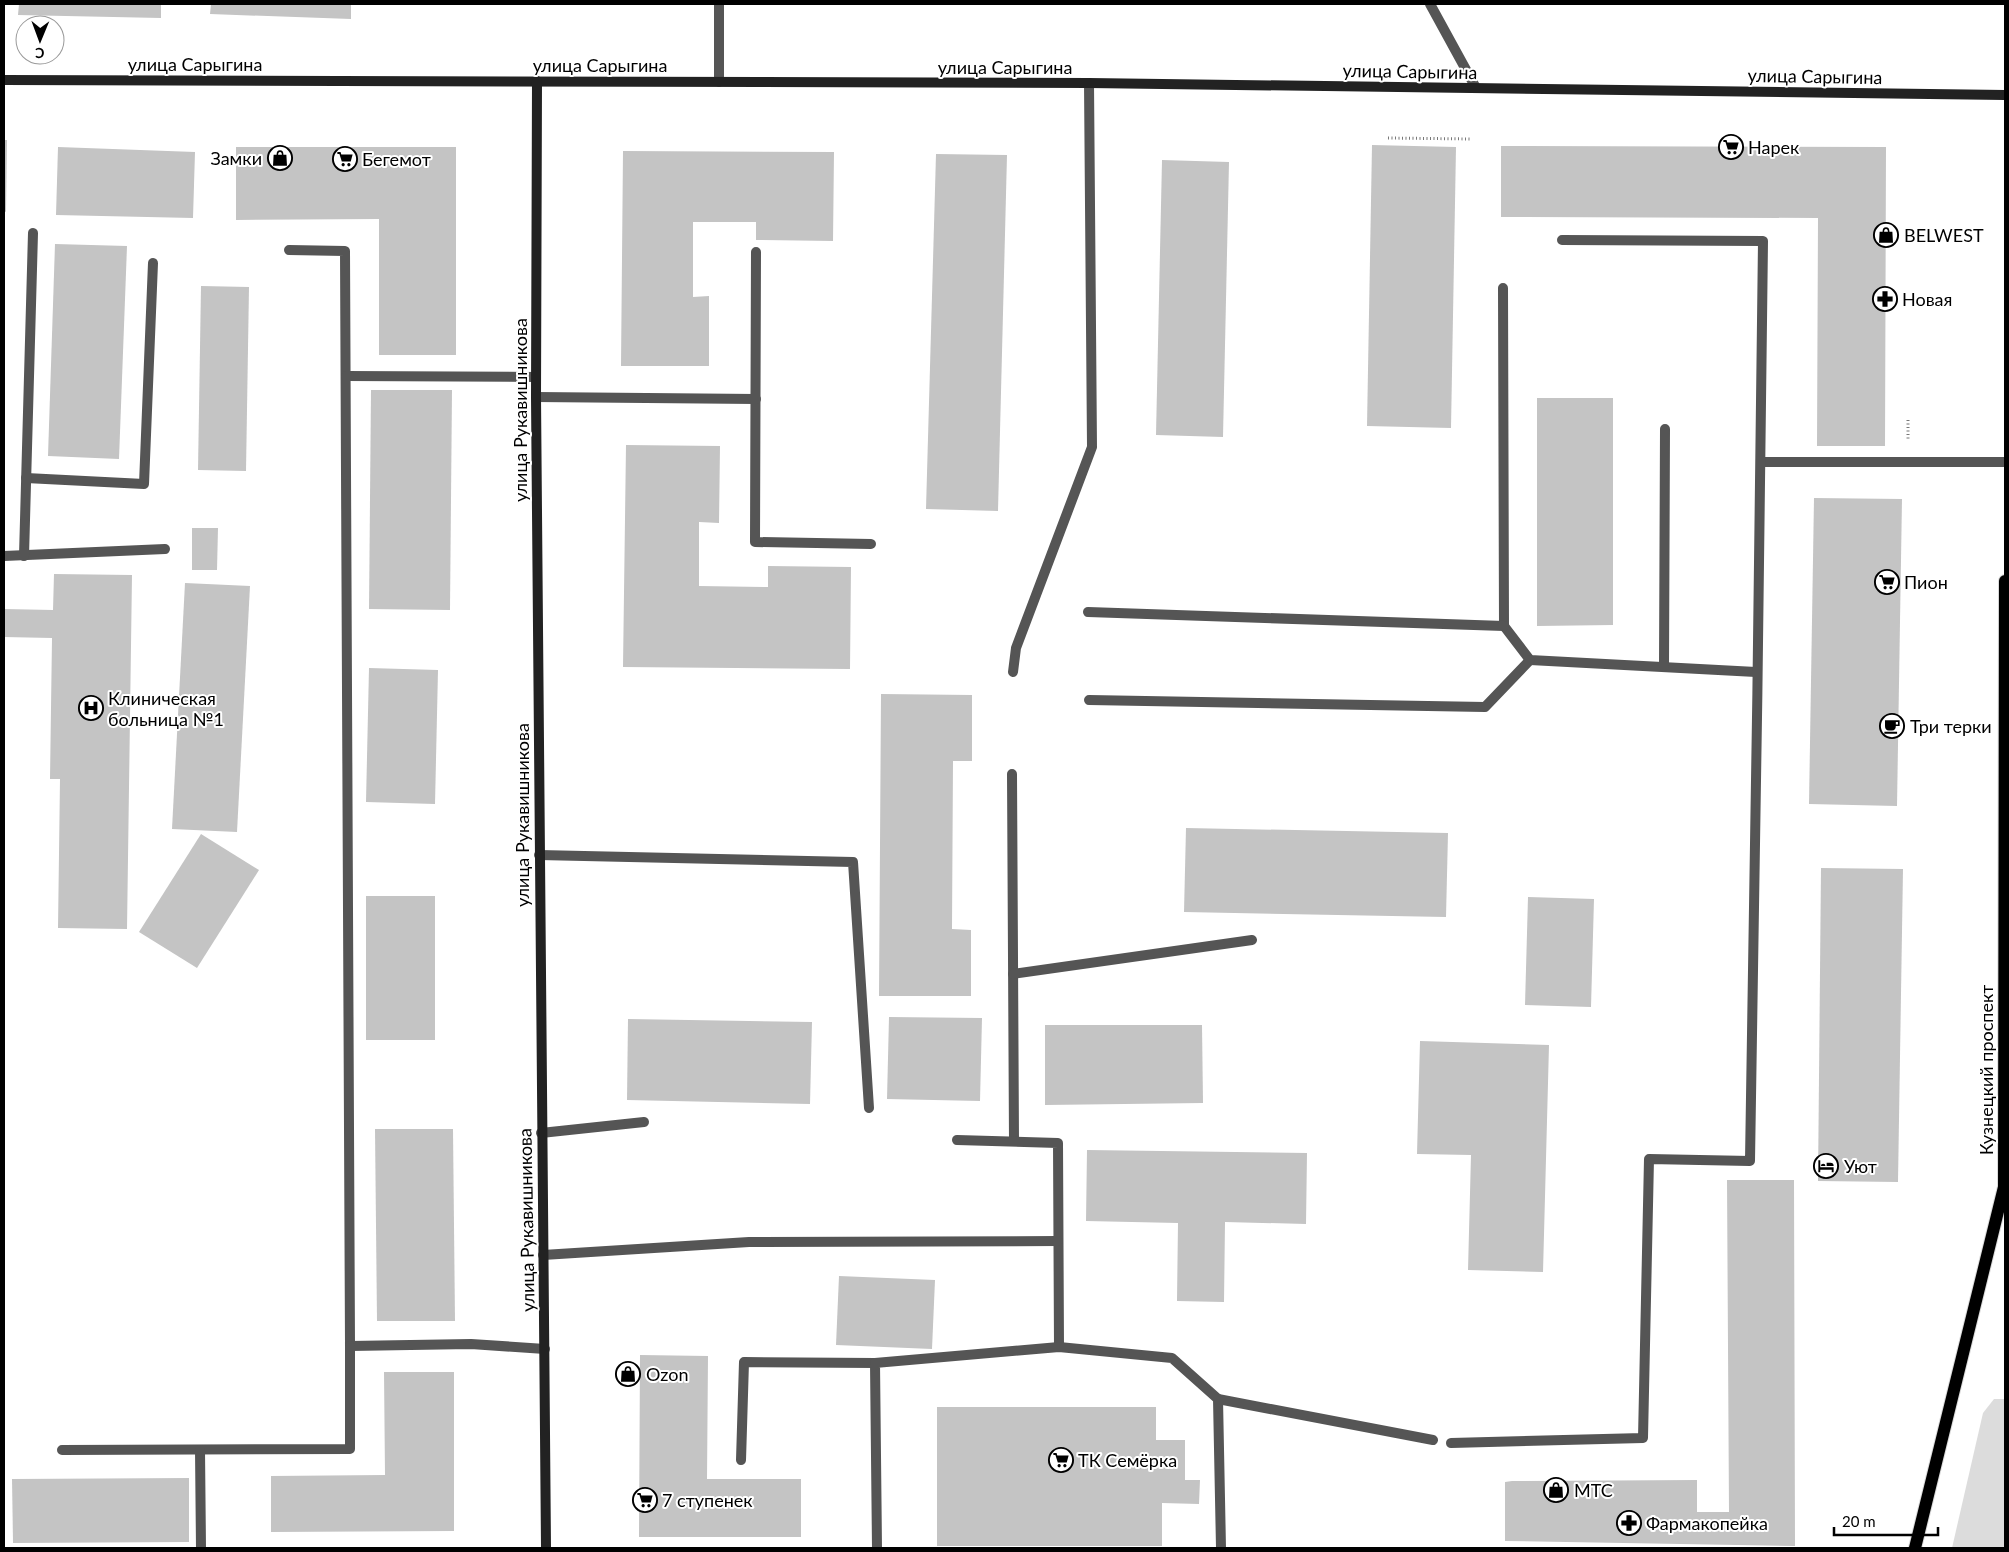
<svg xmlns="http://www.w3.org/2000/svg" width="2009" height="1552" viewBox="0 0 2009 1552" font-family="Lato,sans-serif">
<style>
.green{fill:#dcdcdc}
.building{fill:#c4c4c4}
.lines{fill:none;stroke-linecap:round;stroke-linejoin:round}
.primary-casing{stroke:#dbdbdb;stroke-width:14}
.path{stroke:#777;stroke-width:3;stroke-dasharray:1 2.5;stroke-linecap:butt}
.lane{stroke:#555;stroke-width:10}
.street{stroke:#555;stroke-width:10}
.secondary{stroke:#222;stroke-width:10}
.primary{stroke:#000;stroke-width:12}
.labels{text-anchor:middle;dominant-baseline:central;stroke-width:4;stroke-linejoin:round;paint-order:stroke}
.street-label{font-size:18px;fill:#000;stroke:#fff}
.poi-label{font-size:18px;fill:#000;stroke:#fff;text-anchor:start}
</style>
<rect width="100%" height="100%" fill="#fff"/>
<!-- green -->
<path class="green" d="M1994,1399H2005V1548H1952L1983,1413Z"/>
<!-- building -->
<g class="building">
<path d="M19,4H161V18L18,15Z"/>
<path d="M211,4H351V19L210,14Z"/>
<path d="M4,140H7L6,212L4,211Z"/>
<path d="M1372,145L1456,147L1451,428L1367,426Z"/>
<path d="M1501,146L1886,147L1885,446H1817L1818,218L1501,217Z"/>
<path d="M58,147L195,152L193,218L56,215Z"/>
<path d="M236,147H456V355H379V219L236,220Z"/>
<path d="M623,151L834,152L833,241L756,240V222H693V297L709,296V366H621Z"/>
<path d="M936,154L1007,155L998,511L926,509Z"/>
<path d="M1162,160L1229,162L1223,437L1156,435Z"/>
<path d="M55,244L127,246L119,459L48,456Z"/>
<path d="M201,286L249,287L246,471L198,470Z"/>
<path d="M371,390H452L450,610L369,609Z"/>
<path d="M1537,398H1613V625L1537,626Z"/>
<path d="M626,445L720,446L719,523L699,522V586L768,587V566L851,567L850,669L623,667Z"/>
<path d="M1814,498L1902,499L1897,806L1809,804Z"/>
<path d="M192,528H218L217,570H192Z"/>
<path d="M54,574L132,575L127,929L58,928L60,779H50L52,638L4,637V609L53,610Z"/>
<path d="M185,583L250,586L237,832L172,829Z"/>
<path d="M369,668L438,670L435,804L366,802Z"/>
<path d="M881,694L972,695V761H953L952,929L971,930V996H879Z"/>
<path d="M1186,828L1448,833L1446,917L1184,912Z"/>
<path d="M201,834L259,870L197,968L139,932Z"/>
<path d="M1821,868L1903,869L1898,1182L1818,1181Z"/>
<rect x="366" y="896" width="69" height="144"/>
<path d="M1528,897L1594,899L1591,1007L1525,1005Z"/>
<path d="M889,1017L982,1018L980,1101L887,1099Z"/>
<path d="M628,1019L812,1022L810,1104L627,1100Z"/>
<path d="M1045,1025H1202L1203,1103L1045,1105Z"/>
<path d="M1420,1041L1549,1045L1543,1272L1468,1270L1471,1155L1417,1154Z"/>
<path d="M375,1129H453L455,1321H377Z"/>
<path d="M1087,1150L1307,1153L1306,1224L1225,1222L1224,1302L1177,1301L1178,1223L1086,1221Z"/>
<path d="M1727,1180H1794L1795,1546L1505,1541V1482L1512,1481L1697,1480V1512H1729Z"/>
<path d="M839,1276L935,1280L932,1349L836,1345Z"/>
<path d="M640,1355L708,1356L707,1479H801V1537H639Z"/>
<path d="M384,1372H454V1531L271,1532V1476L385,1475Z"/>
<path d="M937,1407H1156V1440H1185V1480H1200L1199,1504L1162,1503V1546H937Z"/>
<path d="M189,1478V1542L13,1543L12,1479Z"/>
</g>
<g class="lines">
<defs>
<path id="primary" d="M1915,1548L2004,1187L2005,581"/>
</defs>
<!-- primary casing -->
<use href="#primary" class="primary-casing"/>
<!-- path -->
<g class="path">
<path d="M1388,138L1472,139"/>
<path d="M1908,420V439"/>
</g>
<!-- lane -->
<g class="lane">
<path d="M1430,4L1476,88"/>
<path d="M719,82V4"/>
<path d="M289,250L345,251L350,1346L471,1344L545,1349"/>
<path d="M756,252L755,542L871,544"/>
<path d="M1503,288L1504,626L1530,660L1756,672"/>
<path d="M346,376L536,377"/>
<path d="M536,397L756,399"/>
<path d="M1761,462H2005"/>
<path d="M26,478L144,484L153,263"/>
<path d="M4,556L165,549"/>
<path d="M24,556L33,233"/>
<path d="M1088,612L1504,626"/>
<path d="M1664,666L1665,429"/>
<path d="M1013,672L1016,648L1092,447L1089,83"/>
<path d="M1089,700L1485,707L1530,660"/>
<path d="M1012,774L1014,1141"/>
<path d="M539,855L853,862L869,1108"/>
<path d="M1013,974L1252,940"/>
<path d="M957,1140L1058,1143L1059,1347"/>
<path d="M543,1255L749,1242L1058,1241"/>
<path d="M1218,1399L1433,1440"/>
<path d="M1451,1443L1643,1438L1649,1159L1750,1161C1754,854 1761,548 1763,241L1562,240"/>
<path d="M62,1450L350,1449V1346"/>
<path d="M200,1450L201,1548"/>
<path d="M741,1460L744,1362L875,1363"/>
<path d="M877,1548L875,1363L1059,1347L1172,1358L1218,1399L1221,1548"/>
</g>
<!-- street -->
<path class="street" d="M541,1133L644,1122"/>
<!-- secondary -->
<g class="secondary">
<path d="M4,80L1089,83L2005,95"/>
<path d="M537,81L536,397L546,1548"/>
</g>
<!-- primary -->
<use href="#primary" class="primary"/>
</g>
<!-- icons -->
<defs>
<symbol id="supermarket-ring" viewBox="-11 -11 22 22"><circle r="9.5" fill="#fff" stroke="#000" stroke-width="1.5"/><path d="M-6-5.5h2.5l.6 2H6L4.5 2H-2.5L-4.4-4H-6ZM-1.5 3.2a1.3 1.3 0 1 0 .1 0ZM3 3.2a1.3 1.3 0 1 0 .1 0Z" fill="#000"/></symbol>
<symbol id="shop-ring" viewBox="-11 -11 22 22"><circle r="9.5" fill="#fff" stroke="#000" stroke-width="1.5"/><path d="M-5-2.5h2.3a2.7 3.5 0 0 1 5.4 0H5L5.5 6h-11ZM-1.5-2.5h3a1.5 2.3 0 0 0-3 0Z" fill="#000"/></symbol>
<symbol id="pharmacy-ring" viewBox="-11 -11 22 22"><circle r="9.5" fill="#fff" stroke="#000" stroke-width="1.5"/><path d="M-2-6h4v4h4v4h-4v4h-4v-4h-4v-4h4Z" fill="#000"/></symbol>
<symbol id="hospital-ring" viewBox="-11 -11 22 22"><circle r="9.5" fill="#fff" stroke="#000" stroke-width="1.5"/><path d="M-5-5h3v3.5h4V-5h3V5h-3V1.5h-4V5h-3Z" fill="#000"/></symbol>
<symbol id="cafe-ring" viewBox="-11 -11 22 22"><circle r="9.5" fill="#fff" stroke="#000" stroke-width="1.5"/><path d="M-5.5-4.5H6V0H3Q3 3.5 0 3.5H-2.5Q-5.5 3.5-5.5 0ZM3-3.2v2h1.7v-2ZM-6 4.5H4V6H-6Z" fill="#000"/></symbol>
<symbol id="hotel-ring" viewBox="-11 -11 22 22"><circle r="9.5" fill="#fff" stroke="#000" stroke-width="1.5"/><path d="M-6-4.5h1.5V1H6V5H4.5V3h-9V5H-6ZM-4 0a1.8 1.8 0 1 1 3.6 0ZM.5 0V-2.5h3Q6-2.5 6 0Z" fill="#000"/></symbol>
</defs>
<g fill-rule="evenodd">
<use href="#supermarket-ring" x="1717" y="133" width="28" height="28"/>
<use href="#shop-ring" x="266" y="144" width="28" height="28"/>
<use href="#supermarket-ring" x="331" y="145" width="28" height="28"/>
<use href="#shop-ring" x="1872" y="221" width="28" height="28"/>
<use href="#pharmacy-ring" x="1871" y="285" width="28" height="28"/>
<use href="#supermarket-ring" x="1873" y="568" width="28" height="28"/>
<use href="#hospital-ring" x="77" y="694" width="28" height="28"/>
<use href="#cafe-ring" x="1878" y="712" width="28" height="28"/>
<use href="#hotel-ring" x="1812" y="1152" width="28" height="28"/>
<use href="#shop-ring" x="614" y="1360" width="28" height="28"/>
<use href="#supermarket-ring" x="1047" y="1446" width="28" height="28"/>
<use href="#shop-ring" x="1542" y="1476" width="28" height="28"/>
<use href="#supermarket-ring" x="631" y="1486" width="28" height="28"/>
<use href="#pharmacy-ring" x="1615" y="1509" width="28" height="28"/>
</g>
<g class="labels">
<!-- street labels -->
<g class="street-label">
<text x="195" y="64">улица Сарыгина</text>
<text x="600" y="65">улица Сарыгина</text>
<text x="1005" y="67">улица Сарыгина</text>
<text transform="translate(1410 71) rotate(1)">улица Сарыгина</text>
<text transform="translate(1815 76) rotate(1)">улица Сарыгина</text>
<text transform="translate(520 410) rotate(-90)">улица Рукавишникова</text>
<text transform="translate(522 815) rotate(-90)">улица Рукавишникова</text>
<text transform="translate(1986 1070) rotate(-90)">Кузнецкий проспект</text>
<text transform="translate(526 1220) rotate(-91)">улица Рукавишникова</text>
</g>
<!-- poi labels -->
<g class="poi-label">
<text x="1748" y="147">Нарек</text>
<text x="262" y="158" text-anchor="end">Замки</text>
<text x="362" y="159">Бегемот</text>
<text x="1904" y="235">BELWEST</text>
<text x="1902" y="299">Новая</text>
<text x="1904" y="582">Пион</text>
<text x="108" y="698">Клиническая<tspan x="108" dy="21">больница №1</tspan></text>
<text x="1910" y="726">Три терки</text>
<text x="1844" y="1166">Уют</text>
<text x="646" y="1374">Ozon</text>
<text x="1078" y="1460">ТК Семёрка</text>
<text x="1574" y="1490">МТС</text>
<text x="662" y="1500">7 ступенек</text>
<text x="1646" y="1523">Фармакопейка</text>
</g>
</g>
<!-- border -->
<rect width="2009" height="1552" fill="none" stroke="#000000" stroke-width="10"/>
<!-- north arrow -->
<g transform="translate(40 40) rotate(181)"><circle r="24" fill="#ffffff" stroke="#999999"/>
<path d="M0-4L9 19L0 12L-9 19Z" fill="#000000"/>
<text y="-8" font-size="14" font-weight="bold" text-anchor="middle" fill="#000000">С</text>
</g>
<!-- scale -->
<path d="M1834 1527v8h104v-8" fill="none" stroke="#000000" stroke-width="2.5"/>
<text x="1842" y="1527" font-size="15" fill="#000000" stroke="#ffffff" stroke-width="4" paint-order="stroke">20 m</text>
</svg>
